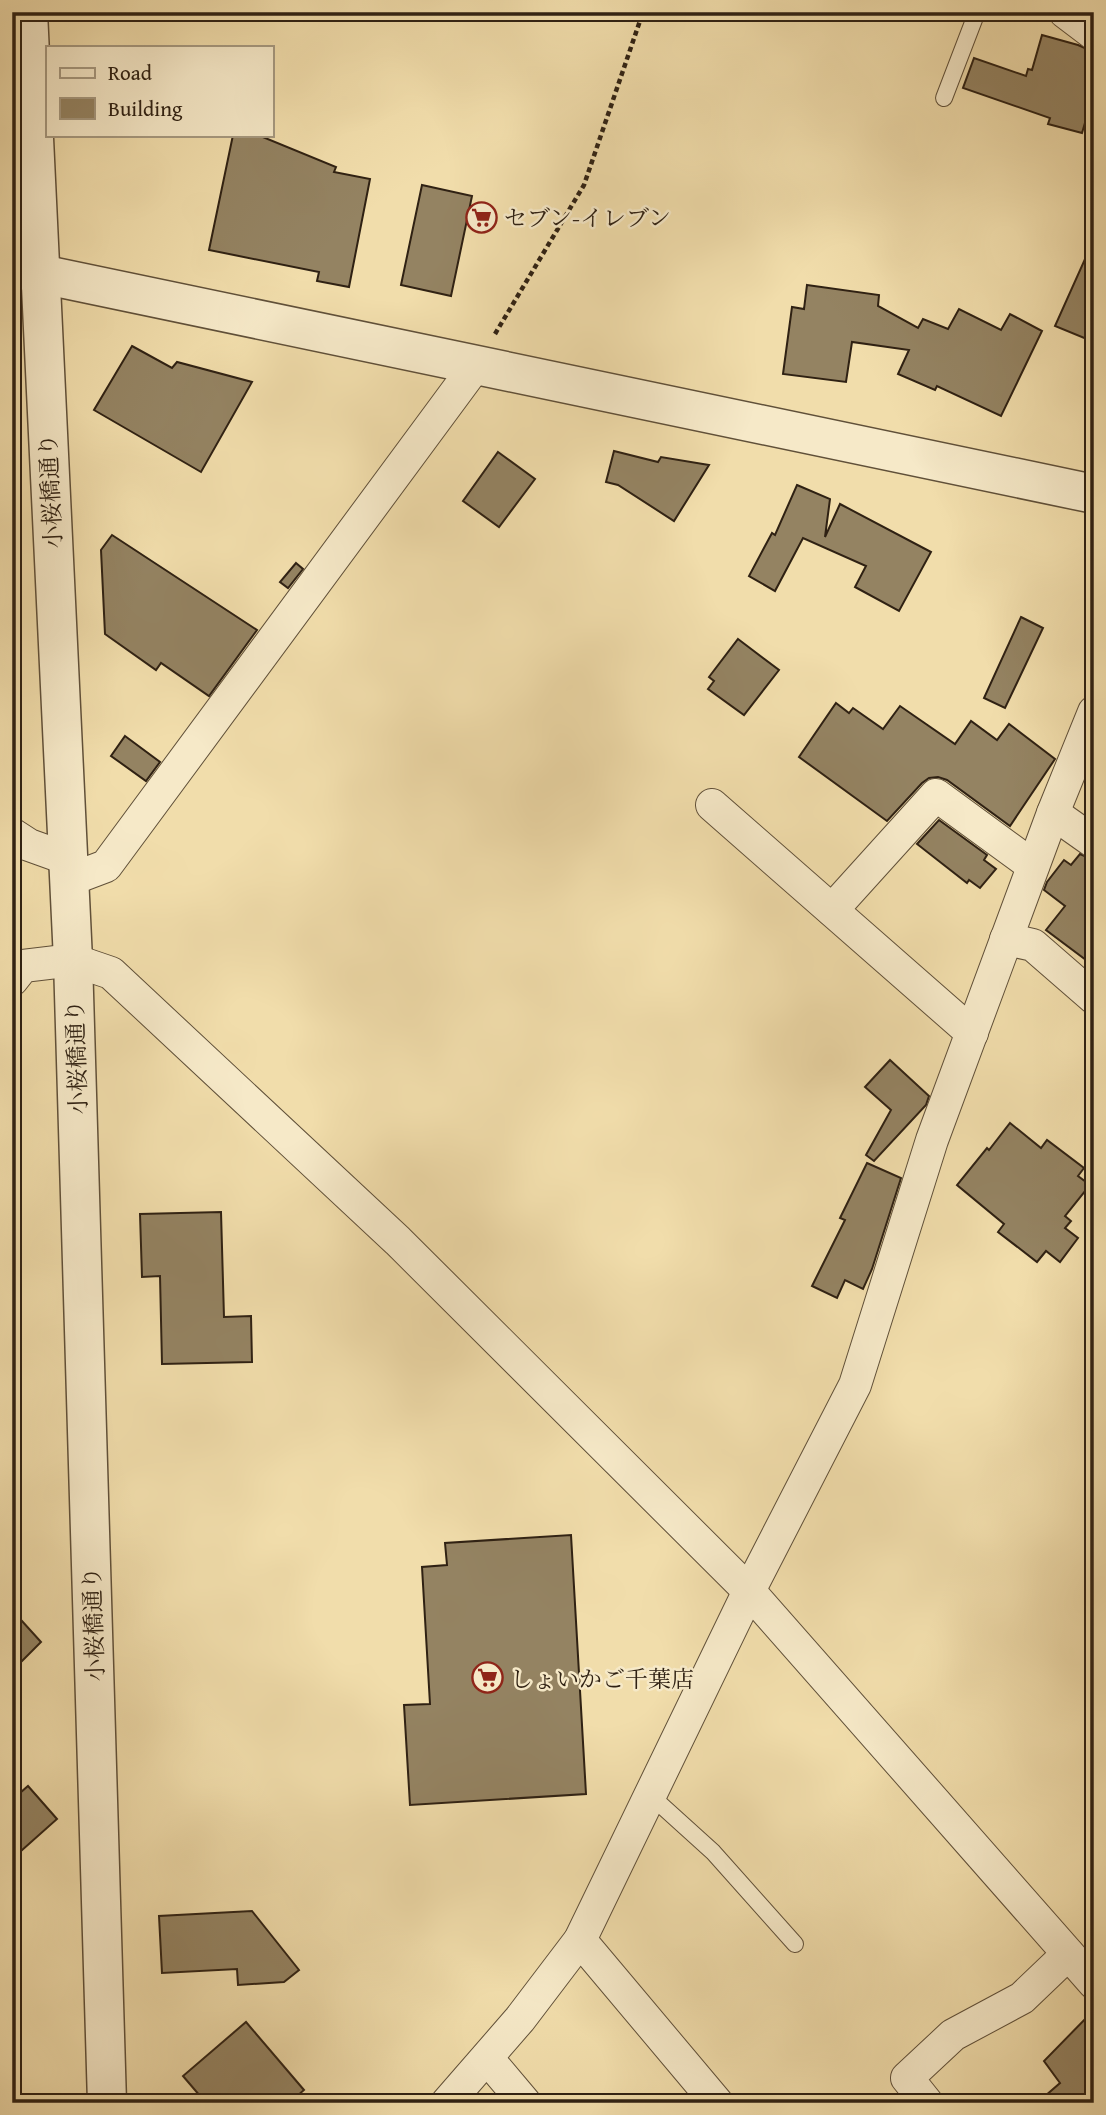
<svg xmlns="http://www.w3.org/2000/svg" width="1106" height="2115" viewBox="0 0 1106 2115" font-family="'Gentium Book Plus','Noto Serif JP',serif">
<style>
.building{fill:#948362;stroke:#2f2113;stroke-width:2}
.lines{fill:none;stroke-linecap:round;stroke-linejoin:round}
.service-casing{stroke:#605039;stroke-width:18}
.minor-casing{stroke:#605039;stroke-width:34}
.tertiary-casing{stroke:#605039;stroke-width:41}
.path{stroke:#2f2113;stroke-width:4.5;stroke-dasharray:5 3.5;stroke-linecap:butt}
.service{stroke:#f6e9c8;stroke-width:16}
.minor{stroke:#f6e9c8;stroke-width:32}
.tertiary{stroke:#f6e9c8;stroke-width:38}
.labels{text-anchor:middle;dominant-baseline:central;stroke-width:5;stroke-linejoin:round;paint-order:stroke}
.poi-label{font-size:23px;fill:#2f2113;stroke:#f6e9c8;text-anchor:start}
.street-label{font-size:23px;fill:#2f2113;stroke:#f6e9c8}
</style>
<rect width="100%" height="100%" fill="#f1ddab"/>
<filter id="stains"><feTurbulence type="fractalNoise" baseFrequency=".00286" numOctaves="4"/><feColorMatrix values="0 0 0 0 .2 0 0 0 0 .09 0 0 0 0 .02 0 0 0 .5 -.17"/></filter>
<radialGradient id="worn" r=".72"><stop offset=".6" stop-color="#630" stop-opacity="0"/><stop offset="1" stop-color="#630" stop-opacity=".3"/></radialGradient>
<!-- building -->
<g class="building">
<path d="M1042,35L1078,45L1094,52V92L1082,133L1048,124L1050,118L963,88L974,58L1026,76L1028,69L1032,70Z"/>
<path d="M233,135H258L336,167L334,172L370,179L349,287L317,281L319,272L209,250Z"/>
<path d="M422,185L472,196L451,296L401,285Z"/>
<path d="M1094,239V342L1055,326Z"/>
<path d="M807,285L879,295L878,306L918,328L923,319L948,329L959,309L1001,330L1010,314L1042,331L1001,416L937,386L935,390L898,374L909,350L852,342L846,382L783,374L792,307L804,309Z"/>
<path d="M132,346L172,368L177,362L252,382L201,472L94,410Z"/>
<path d="M614,451L658,462L661,457L709,465L674,521L618,485L606,482Z"/>
<path d="M498,452L535,479L499,527L463,501Z"/>
<path d="M797,485L830,499L825,537L840,504L931,552L899,611L855,587L866,566L803,538L775,591L749,576L772,533L775,535Z"/>
<path d="M112,535L257,630L209,696L161,663L156,670L105,634L101,550Z"/>
<path d="M296,563L303,569L288,588L280,582Z"/>
<path d="M1021,617L1043,628L1005,708L984,698Z"/>
<path d="M738,639L779,670L744,715L708,689L714,681L709,677Z"/>
<path d="M836,703L849,713L853,708L883,729L900,706L955,744L971,721L997,740L1009,724L1055,759L1010,826L947,780L938,777L929,778L922,783L887,821L799,757Z"/>
<path d="M125,736L160,762L146,781L111,756Z"/>
<path d="M939,820L987,855L984,860L996,869L980,888L969,880L967,883L917,844Z"/>
<path d="M1080,854L1094,860V966L1046,930L1065,906L1044,890L1047,882L1064,860L1071,865Z"/>
<path d="M890,1060L929,1096L926,1105L874,1161L866,1155L891,1110L865,1087Z"/>
<path d="M1010,1123L1041,1148L1047,1140L1084,1168L1078,1176L1090,1185L1065,1216L1071,1221L1065,1228L1078,1238L1060,1262L1046,1251L1037,1262L998,1232L1004,1224L957,1185L987,1148L989,1150Z"/>
<path d="M867,1163L901,1178L872,1269L863,1289L845,1280L837,1298L812,1286L845,1220L840,1218Z"/>
<path d="M221,1212L224,1317L251,1316L252,1362L162,1364L160,1276L142,1277L140,1214Z"/>
<path d="M571,1535L586,1794L410,1805L404,1705L430,1704L422,1567L447,1565L445,1543Z"/>
<path d="M12,1610L41,1642L12,1671Z"/>
<path d="M28,1786L57,1819L12,1859V1800Z"/>
<path d="M252,1911L299,1970L284,1982L238,1985L237,1969L162,1973L159,1916Z"/>
<path d="M1094,2010V2103H1037L1060,2083L1044,2061Z"/>
<path d="M246,2022L304,2090L289,2103H206L183,2076Z"/>
</g>
<g class="lines">
<defs>
<g id="service">
<path d="M944,98L977,12"/>
<path d="M650,1795L713,1852L795,1944"/>
</g>
<g id="minor">
<path d="M1065,12L1094,34"/>
<path d="M712,805L972,1033"/>
<path d="M1053,813L1094,842"/>
<path d="M12,834L29,845L68,859"/>
<path d="M69,880L106,866L476,365"/>
<path d="M832,910L936,795L1033,866"/>
<path d="M1006,939L1033,945L1094,998"/>
<path d="M12,980L23,966L73,960L111,973L398,1241L749,1591L1094,1983"/>
<path d="M580,1940L717,2103"/>
<path d="M487,2058L525,2103"/>
<path d="M447,2103L520,2019L580,1940L749,1591L855,1385L932,1140L1053,813L1094,712"/>
<path d="M927,2103L907,2078L953,2035L1022,1998L1068,1954"/>
</g>
<g id="tertiary">
<path d="M28,12L73,960L107,2103"/>
<path d="M12,268L1094,494"/>
</g>
</defs>
<!-- service casing -->
<use href="#service" class="service-casing"/>
<!-- minor casing -->
<use href="#minor" class="minor-casing"/>
<!-- tertiary casing -->
<use href="#tertiary" class="tertiary-casing"/>
<!-- path -->
<path class="path" d="M495,334L584,185L643,12"/>
<!-- service -->
<use href="#service" class="service"/>
<!-- minor -->
<use href="#minor" class="minor"/>
<!-- tertiary -->
<use href="#tertiary" class="tertiary"/>
</g>
<!-- icons -->
<defs>
<symbol id="supermarket-ring" viewBox="-11 -11 22 22"><circle r="9.5" fill="#f6e9c8" stroke="#8f2418" stroke-width="1.5"/><path d="M-6-5.5h2.5l.6 2H6L4.5 2H-2.5L-4.4-4H-6ZM-1.5 3.2a1.3 1.3 0 1 0 .1 0ZM3 3.2a1.3 1.3 0 1 0 .1 0Z" fill="#8f2418"/></symbol>
</defs>
<g fill-rule="evenodd">
<use href="#supermarket-ring" x="464" y="200" width="35" height="35"/>
<use href="#supermarket-ring" x="470" y="1660" width="35" height="35"/>
</g>
<g class="labels">
<!-- poi labels -->
<g class="poi-label">
<text x="504" y="217">セブン-イレブン</text>
<text x="510" y="1678">しょいかご千葉店</text>
</g>
<!-- street labels -->
<g class="street-label">
<text transform="translate(50 491) rotate(-93)">小桜橋通り</text>
<text transform="translate(76 1057) rotate(-92)">小桜橋通り</text>
<text transform="translate(93 1624) rotate(-92)">小桜橋通り</text>
</g>
</g>
<!-- margin -->
<rect width="1106" height="2115" fill="none" stroke="#f1ddab" stroke-width="42"/>
<rect x="14" y="14" width="1078" height="2087" fill="none" stroke="#2f2113" stroke-width="3.5"/>
<rect x="21" y="21" width="1064" height="2073" fill="none" stroke="#2f2113" stroke-width="2"/>
<!-- legend -->
<rect x="46" y="46" width="228" height="91" fill="#f6e9c8" stroke="#a69980" stroke-width="2"/>
<rect x="60" y="68" width="35" height="10" fill="#f6e9c8" stroke="#a69980" stroke-width="2"/>
<text x="108" y="80" font-size="21" fill="#2f2113">Road</text>
<rect x="60" y="98" width="35" height="21" fill="#948362" stroke="#a69980" stroke-width="2"/>
<text x="108" y="116" font-size="21" fill="#2f2113">Building</text>
<rect width="100%" height="100%" filter="url(#stains)"/>
<rect width="100%" height="100%" fill="url(#worn)"/>
</svg>
